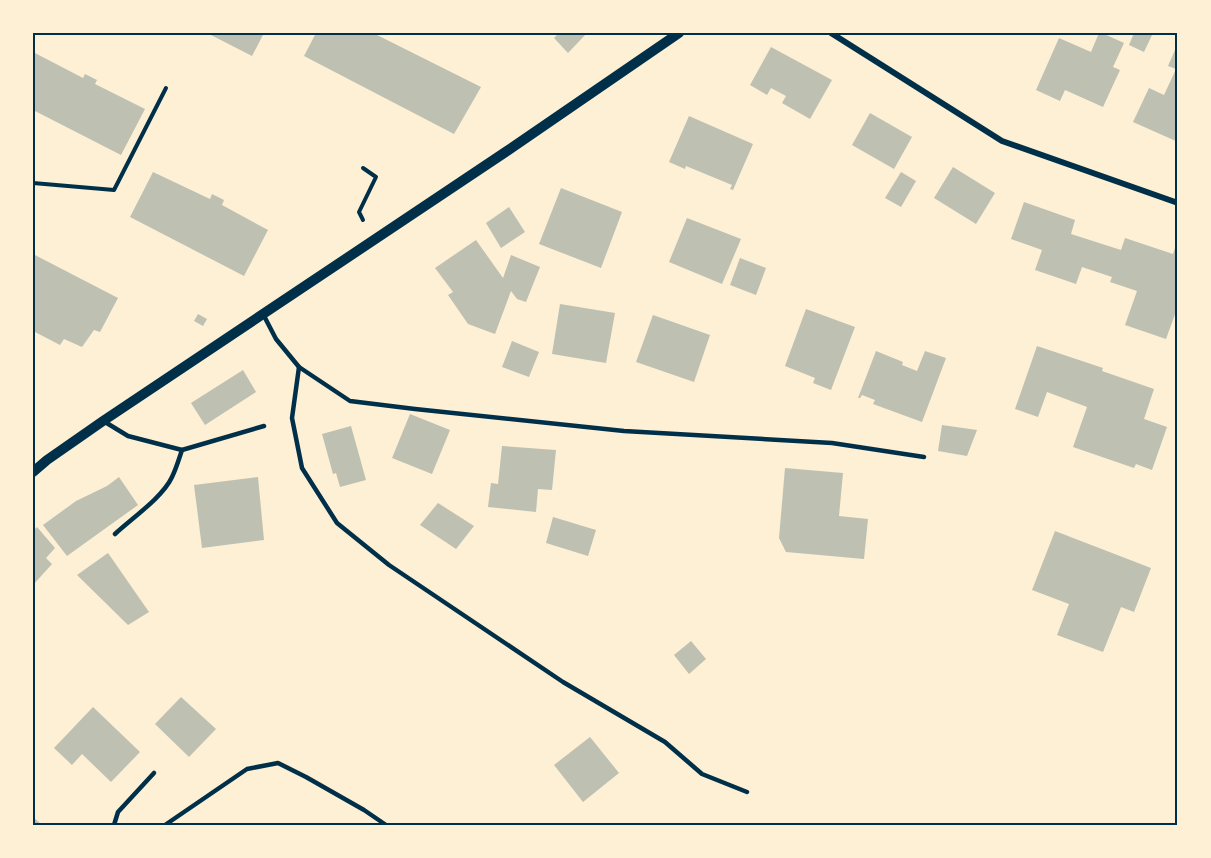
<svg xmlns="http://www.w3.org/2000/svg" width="1211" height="858" viewBox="0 0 1211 858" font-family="Poppins,sans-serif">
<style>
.building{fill:#bec0b2}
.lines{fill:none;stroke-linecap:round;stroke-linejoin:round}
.path{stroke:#003049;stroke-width:4}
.service{stroke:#003049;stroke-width:4.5}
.minor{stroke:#003049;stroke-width:6}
.tertiary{stroke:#003049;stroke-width:10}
.neatline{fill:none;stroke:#003049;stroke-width:2}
</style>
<rect width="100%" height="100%" fill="#fdf0d5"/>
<!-- building -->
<g class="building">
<path d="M207,33H264L252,56Z"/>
<path d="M316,33H373L481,87L454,134L304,56Z"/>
<path d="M559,33H587L568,53L554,38Z"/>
<path d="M1099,33H1102L1124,43L1113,67L1120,70L1103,107L1065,90L1060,101L1036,90L1059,38L1091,52Z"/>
<path d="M1134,33H1153L1144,52L1129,45Z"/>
<path d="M1178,43V142L1133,122L1149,88L1164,95L1176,69L1168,66Z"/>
<path d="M771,47L832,80L810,119L782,103L786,96L771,88L767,95L750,85Z"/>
<path d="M33,52L83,78L85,74L97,80L95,84L145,109L121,155L33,110Z"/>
<path d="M870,113L912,137L894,169L852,145Z"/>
<path d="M689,116L753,144L733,190L730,189L732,185L686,166L685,169L669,162Z"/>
<path d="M953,167L995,193L976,224L934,198Z"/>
<path d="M153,172L210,199L212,194L224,200L222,205L268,230L244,276L130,217Z"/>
<path d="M901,172L916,181L901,207L885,198Z"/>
<path d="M561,188L622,212L601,268L539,244Z"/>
<path d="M1024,202L1075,220L1071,234L1121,250L1125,238L1173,254L1175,248L1178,249V306L1166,339L1125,325L1137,291L1110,282L1112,277L1082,267L1076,284L1035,270L1042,250L1011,239Z"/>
<path d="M509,207L525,232L501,248L486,223Z"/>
<path d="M687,218L741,239L722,284L669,262Z"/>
<path d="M476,240L503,278L511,255L540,267L526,302L517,299L511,291L495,334L468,324L448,295L453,292L435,268Z"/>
<path d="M33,254L118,298L100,332L94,330L82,347L64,339L60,345L33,331Z"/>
<path d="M740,258L766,268L756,295L730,285Z"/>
<path d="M560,304L615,313L606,363L552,354Z"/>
<path d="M806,309L855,327L831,390L813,383L815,378L785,366Z"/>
<path d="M198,314L207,319L203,326L194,321Z"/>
<path d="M653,315L710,335L694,382L636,362Z"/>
<path d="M512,341L539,352L529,377L502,367Z"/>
<path d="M1037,346L1103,368L1102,371L1154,389L1144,419L1167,427L1152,470L1136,464L1134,468L1073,447L1087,407L1047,392L1038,417L1015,409Z"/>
<path d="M876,351L903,362L902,365L917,371L925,351L946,358L922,422L873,404L875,400L862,395L860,398H858Z"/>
<path d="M243,370L256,392L205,425L191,403Z"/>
<path d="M410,414L450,430L432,474L392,458Z"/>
<path d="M942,425L977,430L967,456L938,451Z"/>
<path d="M351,426L366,480L340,487L336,473L333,474L322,434Z"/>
<path d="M502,446L556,450L552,490L538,489L536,512L488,507L491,483L498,484Z"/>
<path d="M785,468L843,473L839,516L868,519L864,559L786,552L779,538Z"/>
<path d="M119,477L138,505L67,556L43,525L76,501L107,486Z"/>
<path d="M258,477L264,540L202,548L194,485Z"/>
<path d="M438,503L474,526L456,549L420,525Z"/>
<path d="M553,517L596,530L588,556L546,543Z"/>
<path d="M37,527L55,548L46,558L52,564L33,585V531Z"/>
<path d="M1055,531L1151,568L1134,612L1121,607L1103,652L1057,635L1069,604L1032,590Z"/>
<path d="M108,553L149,612L128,625L77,575Z"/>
<path d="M691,641L706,659L689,674L674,655Z"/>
<path d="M181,697L216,729L189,757L155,724Z"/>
<path d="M93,707L140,752L111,782L82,754L72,765L54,748Z"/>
<path d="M590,737L619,773L583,802L554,765Z"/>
<path d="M33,817L42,825H33Z"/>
</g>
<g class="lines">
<!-- path -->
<g class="path">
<path d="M363,168L376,177L359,212L363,220"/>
<path d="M33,183L114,190L166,88"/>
</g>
<!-- service -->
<g class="service">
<path d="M263,314L276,339L299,367L350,401L415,409L624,431L832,443L924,457"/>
<path d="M299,367L292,418L302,468L337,523L389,565L563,682L665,742L702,774L747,792"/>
<path d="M1178,377V375"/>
<path d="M105,422L128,436L182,450L264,426"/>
<path d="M115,534C131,519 163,497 172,477C176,469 179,459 182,450"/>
<path d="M114,825L118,812L154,773"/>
<path d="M165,825L247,769L278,763L306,777L364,810L386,825"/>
</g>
<!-- minor -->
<path class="minor" d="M831,33L1002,141L1178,203"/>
<!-- tertiary -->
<path class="tertiary" d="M33,472L47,460L103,421L507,151L679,33"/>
</g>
<!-- border -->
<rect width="1211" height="858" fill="none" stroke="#fdf0d5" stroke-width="69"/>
<rect x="34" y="34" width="1142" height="790" class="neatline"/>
</svg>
